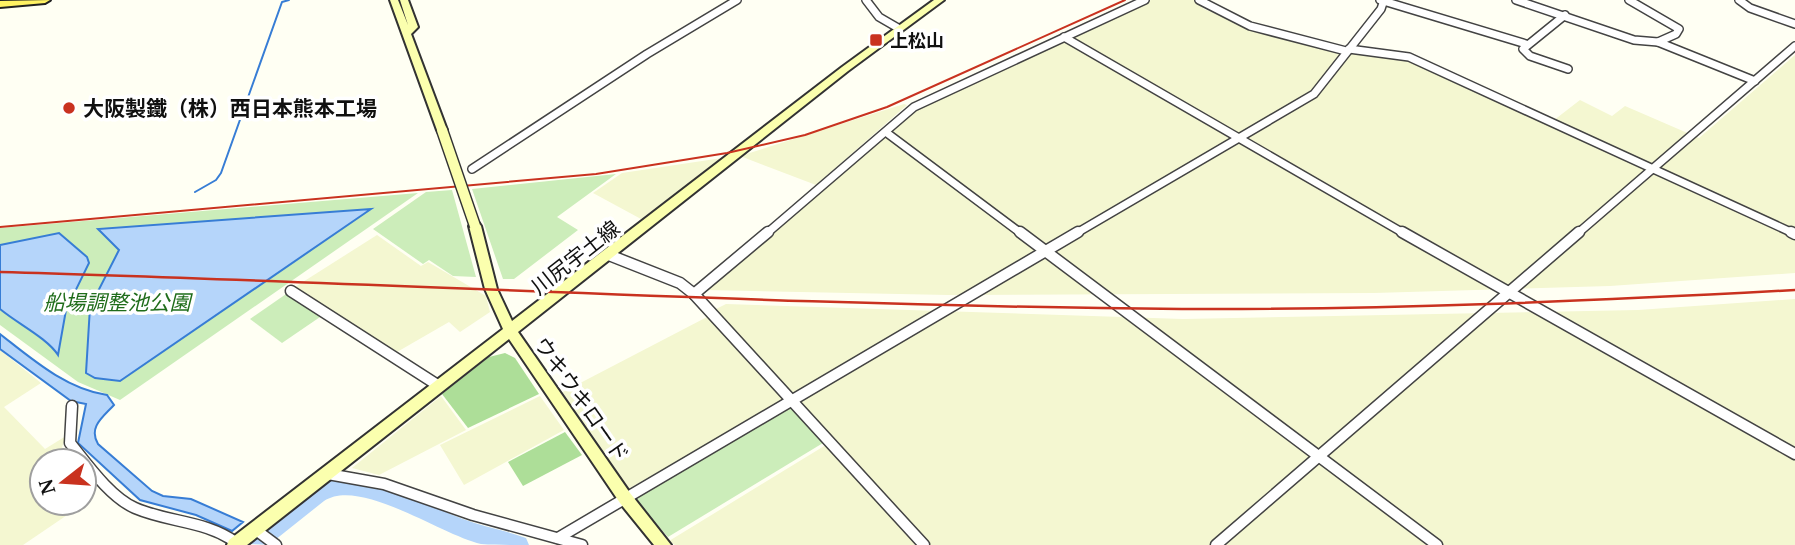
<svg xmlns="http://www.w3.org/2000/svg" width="1795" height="545" viewBox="0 0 1795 545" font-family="'Noto Serif','Noto Sans JP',serif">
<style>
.farmland{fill:#f4f7d1}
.green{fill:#ccedba}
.forest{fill:#adde98}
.water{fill:#b5d5fa;stroke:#377dd5;stroke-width:2}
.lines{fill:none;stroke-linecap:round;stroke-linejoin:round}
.stream{stroke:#377dd5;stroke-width:2}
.river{fill:#b5d5fa;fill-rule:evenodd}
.street-far1-casing{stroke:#434343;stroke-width:10}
.street-casing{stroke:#434343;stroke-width:13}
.secondary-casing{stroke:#323232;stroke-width:4}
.primary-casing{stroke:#212121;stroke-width:4}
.street-far1{stroke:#fff;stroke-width:7}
.street{stroke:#fff;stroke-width:10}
.secondary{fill:#fbffae;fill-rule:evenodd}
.primary{fill:#fff263;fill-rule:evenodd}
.rail-far1{stroke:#c9321f;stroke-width:2}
.rail{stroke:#c9321f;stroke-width:2.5}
.secondary-bridge-casing{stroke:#323232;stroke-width:13;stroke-linecap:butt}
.secondary-bridge{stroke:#fbffae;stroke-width:10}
.poi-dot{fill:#c9321f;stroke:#fff;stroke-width:2.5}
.labels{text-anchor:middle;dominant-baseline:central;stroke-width:7;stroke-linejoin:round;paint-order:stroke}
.far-poi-label{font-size:18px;font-weight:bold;fill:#101010;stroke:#fff;text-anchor:start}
.poi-label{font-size:21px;font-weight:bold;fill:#101010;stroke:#fff;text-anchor:start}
.street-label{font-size:21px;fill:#101010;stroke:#fff}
.park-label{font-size:21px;font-style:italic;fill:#206d1b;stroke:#fff}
</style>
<rect width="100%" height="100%" fill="#fffff3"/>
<!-- farmland -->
<g class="farmland">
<path d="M1151,0H1195L1204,9L1258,31L1339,50L1397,54L1549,124L1580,100L1612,116L1625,106L1699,138L1795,55V273L1610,286L1374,293L949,295L704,290L918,109Z"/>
<path d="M904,104L907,105L816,185L740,156Z"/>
<path d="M722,158L641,219L593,193L622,173Z"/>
<path d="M377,235L421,266L428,262L486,296L490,312L460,332L449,322L397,352L295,287Z"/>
<path d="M1795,299V545H675L669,541L834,440L714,310L726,304L1183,319L1638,310Z"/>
<path d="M707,317L785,402L626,490L561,393Z"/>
<path d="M0,350L41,383L4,407L45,449L66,436L62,447L71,461H42V503H70L76,509L23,545H0Z"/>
<path d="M441,396L466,430L379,475L352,468Z"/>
<path d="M540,396L564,430L464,485L440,445Z"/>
</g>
<!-- green -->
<g class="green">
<path d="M616,174L557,217L578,230L514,279H503L472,189Z"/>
<path d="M452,190L476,277L453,276L429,260L423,264L373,229L426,192Z"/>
<path d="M418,193L120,400L78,382L0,325V228Z"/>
<path d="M289,292L323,315L282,343L250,319Z"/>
<path d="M791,408L823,443L668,537L632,497Z"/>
</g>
<!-- forest -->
<g class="forest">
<path d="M505,353L515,358L539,394L468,428L442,394L489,357Z"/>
<path d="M565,432L582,455L523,486L508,462Z"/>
</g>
<!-- water -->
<g class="water">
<path d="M371,209L120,381L95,378L86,373L90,307L119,250L98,229Z"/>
<path d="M59,233L87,257L89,263L66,310L58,355C47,338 18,324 0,309V245Z"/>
<path d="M0,334C32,359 66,389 107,395L114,405C103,417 88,427 98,444L152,491L163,496L191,499L243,522L232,531L196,515L140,500L78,443L86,404L71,401L0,349Z"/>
</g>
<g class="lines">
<!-- stream -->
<path class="stream" d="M195,192L216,180L221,173L282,2L289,0"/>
<!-- river -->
<path class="river" d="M345,478C388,483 424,504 463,519C484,527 505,530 526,538L529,545C514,545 496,545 481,544C441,535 360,477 324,501L275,540L277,545L248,544L245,537L248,530L256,527L263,530L265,524C291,502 311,480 345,478Z"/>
<defs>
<g id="street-far1">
<path d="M866,0L879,17L898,28"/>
<path d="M1199,0L1250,26L1346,51"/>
<path d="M1380,0L1526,44"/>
<path d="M1516,0L1634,40L1658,42"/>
<path d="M1629,0L1679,29L1676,34L1658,42L1755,81"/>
<path d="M1739,0L1750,8L1795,24"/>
<path d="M1565,15L1523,49L1530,56L1568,69"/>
<path d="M1064,37L1405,234"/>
<path d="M1349,49L1409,57L1795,234"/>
<path d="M887,133L1022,234"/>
<path d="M472,169L647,54L737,0"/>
<path d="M766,234L914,107L1145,0"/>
<path d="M1075,234L1314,94L1381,9L1384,0"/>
<path d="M1577,234L1795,46"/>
</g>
<g id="street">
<path d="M1020,232L1437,545"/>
<path d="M1402,232L1795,454"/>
<path d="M1791,232L1795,234"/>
<path d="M609,255L680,283L694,294L924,545"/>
<path d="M291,291L439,386"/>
<path d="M694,294L768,232"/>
<path d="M72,406L70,443C87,464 110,497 135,508C170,523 205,520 237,543"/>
<path d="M328,474L384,484L473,515L582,545"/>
<path d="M256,530L276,545"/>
<path d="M558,538L1078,232"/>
<path d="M1216,545L1579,232"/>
</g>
<g id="secondary">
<path d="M390,0H398L408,25L400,0H408L418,27L411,34L447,130L446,132H438L437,130Z"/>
<path d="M934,0H944L848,71L518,332L630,493L671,545H654L620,503L509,339L247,545H227L229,540L503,329L485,289L469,226L471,223H479L481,226L497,289L512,321L842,67Z"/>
</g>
<path id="primary" d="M50,0L45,3L0,7V1Z"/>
</defs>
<!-- street-far1 casing -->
<use href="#street-far1" class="street-far1-casing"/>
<!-- street casing -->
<use href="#street" class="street-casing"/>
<!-- secondary casing -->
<use href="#secondary" class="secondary-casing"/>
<!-- primary casing -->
<use href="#primary" class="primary-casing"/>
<!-- street-far1 -->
<use href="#street-far1" class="street-far1"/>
<!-- street -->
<use href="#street" class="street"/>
<!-- secondary -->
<use href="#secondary" class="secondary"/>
<!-- primary -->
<use href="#primary" class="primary"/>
<!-- rail-far1 -->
<path class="rail-far1" d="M0,227L596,174L727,153L805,135L887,107L1125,0"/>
<!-- rail -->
<path class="rail" d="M0,272C394,283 788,306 1182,309C1386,310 1591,301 1795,290"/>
<defs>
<path id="secondary-bridge" d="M442,130L475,226"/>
</defs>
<!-- secondary-bridge casing -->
<use href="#secondary-bridge" class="secondary-bridge-casing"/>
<!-- secondary-bridge -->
<use href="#secondary-bridge" class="secondary-bridge"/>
</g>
<!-- markers -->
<g class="poi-dot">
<rect x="869" y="33" width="14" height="14" rx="3.5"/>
<circle cx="69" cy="108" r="7"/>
</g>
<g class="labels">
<!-- far-poi labels -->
<g class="far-poi-label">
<text x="890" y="40">上松山</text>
</g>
<!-- poi labels -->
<g class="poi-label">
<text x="83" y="108">大阪製鐵（株）西日本熊本工場</text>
</g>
<!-- street labels -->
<g class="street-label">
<text transform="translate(575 257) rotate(-38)">川尻宇土線</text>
<text transform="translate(582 399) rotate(55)">ウキウキロード</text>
</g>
<!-- park labels -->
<g class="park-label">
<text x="117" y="302">船場調整池公園</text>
</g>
</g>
<!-- north arrow -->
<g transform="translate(63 482) rotate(253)"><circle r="33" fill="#ffffff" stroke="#9f9f9f" stroke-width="2"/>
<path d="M0-5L12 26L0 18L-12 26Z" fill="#c9321f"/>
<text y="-10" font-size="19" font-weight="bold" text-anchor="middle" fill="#101010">N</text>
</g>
</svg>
